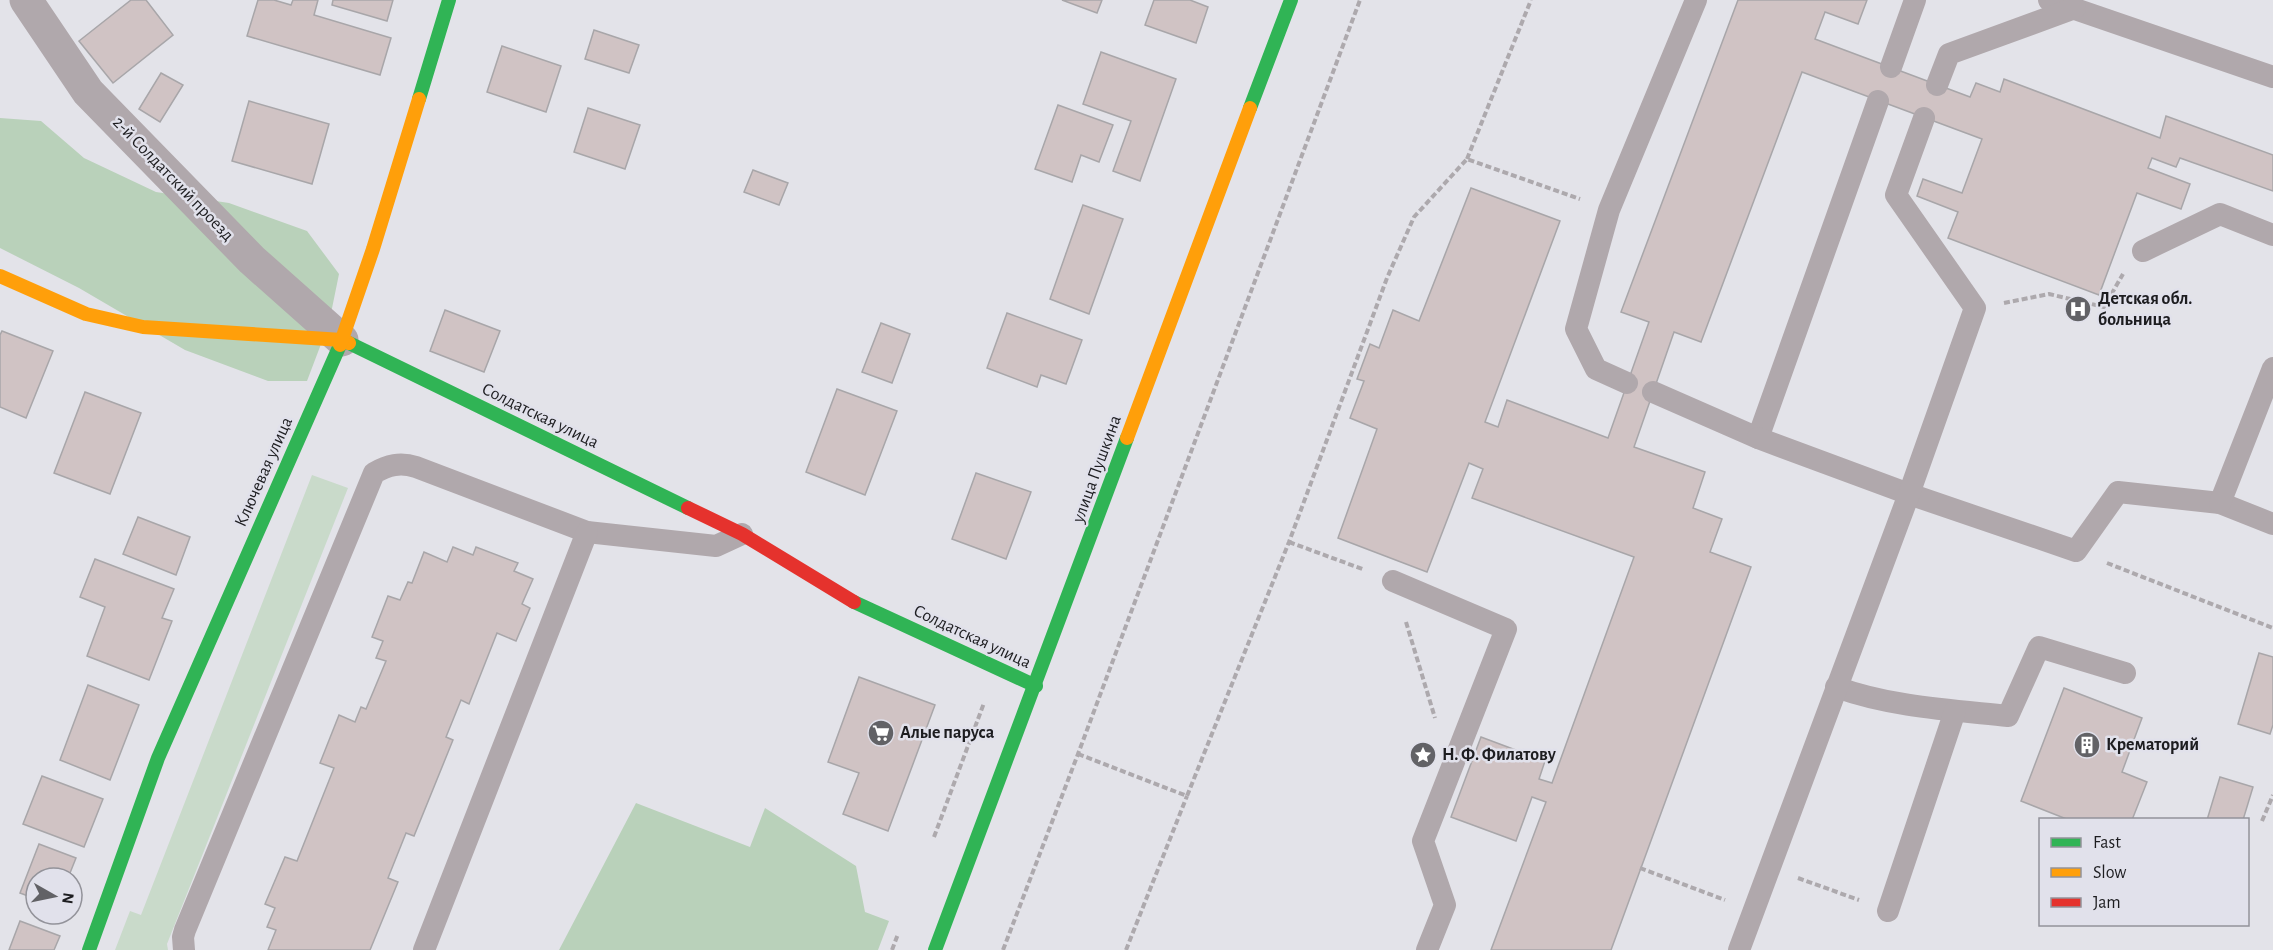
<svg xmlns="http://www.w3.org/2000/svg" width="2273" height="950" viewBox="0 0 2273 950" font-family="'Alegreya Sans',sans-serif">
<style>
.green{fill:#c9daca}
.forest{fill:#b9d1ba}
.building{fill:#d0c3c4;stroke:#a8a6a9;stroke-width:1.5}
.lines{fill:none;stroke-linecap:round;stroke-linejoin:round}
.path{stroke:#ada9ad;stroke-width:4;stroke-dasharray:6 3;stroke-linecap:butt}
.lane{stroke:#b0a8ac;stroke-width:22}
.street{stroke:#b0a8ac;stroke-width:33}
.fast{stroke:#30b455;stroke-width:14}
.slow{stroke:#ff9f0a;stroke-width:14}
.jam{stroke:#e5322d;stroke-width:14}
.labels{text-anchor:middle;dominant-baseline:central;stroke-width:5;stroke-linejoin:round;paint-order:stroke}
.street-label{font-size:18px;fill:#1d1d20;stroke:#e1e1eb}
.poi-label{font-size:18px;font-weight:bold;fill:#1d1d20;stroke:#e1e1eb;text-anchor:start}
</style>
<rect width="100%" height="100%" fill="#e3e3e9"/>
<!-- green -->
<path class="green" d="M312,475L348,488L167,944L168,950H115L130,911L141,915Z"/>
<!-- forest -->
<g class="forest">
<path d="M0,118L41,121L84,158L156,192L229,203L307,231L339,274L329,323L307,381H268L185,350L79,288L0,248Z"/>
<path d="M636,803L750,847L765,808L856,866L865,912L889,921L878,950H559Z"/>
</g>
<!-- building -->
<g class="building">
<path d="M131,0H146L173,35L113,83L79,41Z"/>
<path d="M258,0H274L291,5L293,0H318L314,15L391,38L380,75L247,36Z"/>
<path d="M333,0H393L387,21L332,5Z"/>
<path d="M1062,0H1102L1097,13Z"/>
<path d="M1154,0H1190L1208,7L1196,43L1145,25Z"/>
<path d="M1738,0H1867L1858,24L1825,12L1815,39L1970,97L1976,83L2000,92L2004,79L2160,138L2166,116L2273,155V191L2180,158L2176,167L2152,158L2148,168L2190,184L2181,209L2137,193L2099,295L1948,238L1958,212L1917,196L1923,179L1962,193L1982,139L1802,72L1701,342L1674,332L1634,447L1705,472L1693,508L1722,519L1710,552L1751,567L1611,950H1491L1546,802L1532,797L1516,841L1451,817L1481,737L1545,761L1539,779L1552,783L1634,557L1472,498L1483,469L1469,463L1427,572L1338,538L1377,429L1350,418L1364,381L1357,379L1370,344L1379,348L1393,310L1419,321L1471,188L1560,221L1485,422L1498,427L1507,400L1608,438L1649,322L1621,312Z"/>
<path d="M594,30L639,45L629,73L585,59Z"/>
<path d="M502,46L561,66L546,112L487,92Z"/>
<path d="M1101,52L1176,79L1140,181L1113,171L1131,121L1083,104Z"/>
<path d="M161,73L183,85L160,122L139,109Z"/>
<path d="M249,101L329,124L312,184L232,161Z"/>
<path d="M1058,105L1113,125L1099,162L1081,155L1072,182L1035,169Z"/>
<path d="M588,108L640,125L625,169L574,152Z"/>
<path d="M753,170L788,183L779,205L744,192Z"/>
<path d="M1083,205L1123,219L1089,314L1050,299Z"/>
<path d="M445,310L500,331L484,372L430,351Z"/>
<path d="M1007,313L1082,340L1066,384L1041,375L1037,387L987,368Z"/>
<path d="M881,323L910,334L892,383L862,372Z"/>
<path d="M2,331L53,351L26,418L0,407V335Z"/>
<path d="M837,389L897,411L865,495L806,472Z"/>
<path d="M85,392L141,413L110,494L54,473Z"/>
<path d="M976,473L1031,492L1006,559L952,539Z"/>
<path d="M138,517L190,537L176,575L123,554Z"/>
<path d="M453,547L473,555L476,547L518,563L514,571L533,579L522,604L530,608L516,641L497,633L469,704L461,700L446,737L453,740L414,836L406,833L388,878L398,882L370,950H268L276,930L267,927L275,908L265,904L285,857L297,861L334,768L320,763L339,715L355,722L361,707L366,709L386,661L376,658L383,641L372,637L388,596L400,600L408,582L412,583L424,552L447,562Z"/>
<path d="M95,559L174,589L162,618L172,621L149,680L87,656L105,607L80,597Z"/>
<path d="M2259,653L2273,657V725L2270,734L2238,724Z"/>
<path d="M859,677L935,705L888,831L843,814L859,773L828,762Z"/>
<path d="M88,685L139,705L110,780L60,760Z"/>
<path d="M2064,688L2142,718L2122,772L2147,782L2132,820H2069L2021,801Z"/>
<path d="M42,776L103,799L84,847L23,824Z"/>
<path d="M2220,777L2253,787L2243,820H2207Z"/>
<path d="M39,844L76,858L68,878H36V899L20,893Z"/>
<path d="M20,921L60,936L54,950H9Z"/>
</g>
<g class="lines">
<!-- path -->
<g class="path">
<path d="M1467,159L1531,0"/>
<path d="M2004,303L2049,294L2104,307L2123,274"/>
<path d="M1289,542L1365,570"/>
<path d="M2107,563L2273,628"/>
<path d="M1406,622L1435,718"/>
<path d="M1078,754L1187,796L1289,542L1387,278L1414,217L1467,159L1580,199"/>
<path d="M2262,821L2273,795"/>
<path d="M934,837L984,703"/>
<path d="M1640,868L1725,900"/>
<path d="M1798,878L1859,900"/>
<path d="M892,950L898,934"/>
<path d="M1003,950L1078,754L1360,0"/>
<path d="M1126,950L1187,796"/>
</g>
<!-- lane -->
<g class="lane">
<path d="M2049,0L2273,77"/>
<path d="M1891,67L1915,0"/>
<path d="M1937,85L1949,54L2075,8"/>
<path d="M2143,251L2220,214L2273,235"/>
<path d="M1627,383L1596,369L1576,329L1609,210L1696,0"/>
<path d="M1653,392L1758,438L1878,101"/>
<path d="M1758,438L1909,494L2076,551L2118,492L2220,503L2273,524"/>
<path d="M2220,503L2273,368"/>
<path d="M1393,581L1506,629L1423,841L1445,905L1427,950"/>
<path d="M1836,687C1891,707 1951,710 2008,716L2039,647L2125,673"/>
<path d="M1888,911L1955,711"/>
<path d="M184,950L183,937L185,930L374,473C388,465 400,462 416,467L587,532L716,546L742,534"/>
<path d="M424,950L587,532"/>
<path d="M1739,950L1909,494L1975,308L1896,195L1924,118"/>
</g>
<!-- street -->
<path class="street" d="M26,0L88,92L252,260L342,340"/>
<!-- fast -->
<g class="fast">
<path d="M419,99L449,0"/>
<path d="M1250,108L1291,0"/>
<path d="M349,343L688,508"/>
<path d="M854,602L1036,686"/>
<path d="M89,950L158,758L340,345"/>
<path d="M935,950L1127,438"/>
</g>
<!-- slow -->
<g class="slow">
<path d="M0,276L86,314L143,327L342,340L349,343"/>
<path d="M340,345L373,249L419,99"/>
<path d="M1127,438L1250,108"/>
</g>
<!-- jam -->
<path class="jam" d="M688,508L742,534L854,602"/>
</g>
<!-- icons -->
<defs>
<symbol id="hospital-disc" viewBox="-11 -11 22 22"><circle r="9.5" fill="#626266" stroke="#e1e1eb"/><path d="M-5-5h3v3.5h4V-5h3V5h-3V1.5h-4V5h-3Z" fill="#fff"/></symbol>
<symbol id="supermarket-disc" viewBox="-11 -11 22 22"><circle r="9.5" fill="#626266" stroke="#e1e1eb"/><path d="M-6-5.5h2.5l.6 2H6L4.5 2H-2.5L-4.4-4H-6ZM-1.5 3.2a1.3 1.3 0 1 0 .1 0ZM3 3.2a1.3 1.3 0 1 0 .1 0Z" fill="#fff"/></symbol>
<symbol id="building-disc" viewBox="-11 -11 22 22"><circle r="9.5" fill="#626266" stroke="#e1e1eb"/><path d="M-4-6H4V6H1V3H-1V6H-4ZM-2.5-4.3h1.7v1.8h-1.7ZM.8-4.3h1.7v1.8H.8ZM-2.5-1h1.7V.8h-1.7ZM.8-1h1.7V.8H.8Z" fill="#fff"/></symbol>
<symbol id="sight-disc" viewBox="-11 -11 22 22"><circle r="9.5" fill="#626266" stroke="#e1e1eb"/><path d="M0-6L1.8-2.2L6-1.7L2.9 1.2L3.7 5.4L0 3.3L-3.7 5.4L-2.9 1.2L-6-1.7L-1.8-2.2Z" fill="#fff"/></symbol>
</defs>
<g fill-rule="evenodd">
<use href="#hospital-disc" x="2063" y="294" width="30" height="30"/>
<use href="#supermarket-disc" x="866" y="718" width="30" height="30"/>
<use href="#building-disc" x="2072" y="730" width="30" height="30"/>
<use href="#sight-disc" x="1408" y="740" width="30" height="30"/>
</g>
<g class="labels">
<!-- street labels -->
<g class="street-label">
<text transform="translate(173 179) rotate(46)">2-й Солдатский проезд</text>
<text transform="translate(540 416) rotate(26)">Солдатская улица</text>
<text transform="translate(1097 469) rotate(-70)">улица Пушкина</text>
<text transform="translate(264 472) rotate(-66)">Ключевая улица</text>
<text transform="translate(972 637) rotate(25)">Солдатская улица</text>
</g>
<!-- poi labels -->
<g class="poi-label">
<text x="2098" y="299">Детская обл.<tspan x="2098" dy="21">больница</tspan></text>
<text x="900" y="733">Алые паруса</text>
<text x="2106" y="745">Крематорий</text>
<text x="1442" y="755">Н. Ф. Филатову</text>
</g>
</g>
<!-- legend -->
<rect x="2039" y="818" width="210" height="108" fill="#e1e1eb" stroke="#93939a" stroke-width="1.5"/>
<rect x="2051" y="838" width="30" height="9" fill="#30b455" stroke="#93939a" stroke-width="1.5"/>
<text x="2093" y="848" font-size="18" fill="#1d1d20">Fast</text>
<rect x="2051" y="868" width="30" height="9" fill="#ff9f0a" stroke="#93939a" stroke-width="1.5"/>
<text x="2093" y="878" font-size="18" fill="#1d1d20">Slow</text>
<rect x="2051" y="898" width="30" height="9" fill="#e5322d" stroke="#93939a" stroke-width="1.5"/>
<text x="2093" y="908" font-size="18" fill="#1d1d20">Jam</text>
<!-- north arrow -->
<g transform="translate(54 896) rotate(99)"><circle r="28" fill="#e1e1eb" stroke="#93939a" stroke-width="1.5"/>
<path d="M0-4.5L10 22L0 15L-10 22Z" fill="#626266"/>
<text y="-9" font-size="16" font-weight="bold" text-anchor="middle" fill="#1d1d20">N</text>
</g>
</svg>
